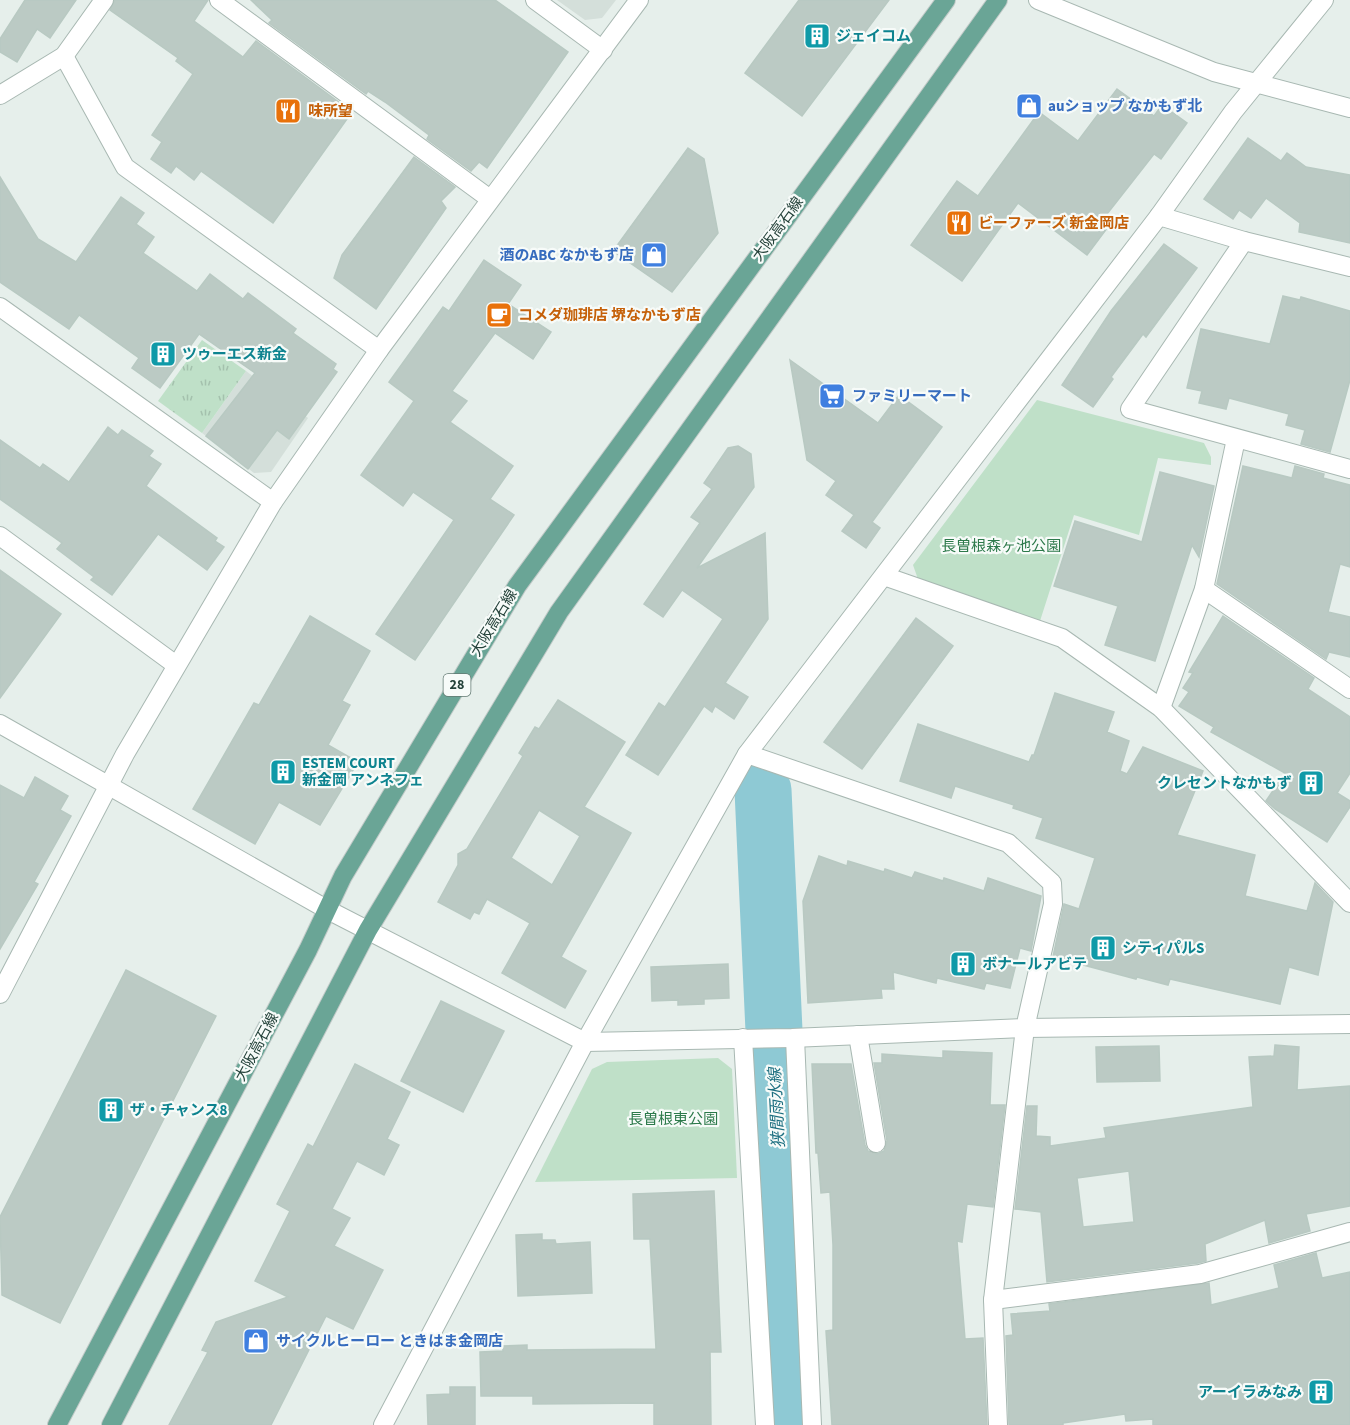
<svg xmlns="http://www.w3.org/2000/svg" width="1350" height="1425" viewBox="0 0 1350 1425" font-family="'Source Sans 3','Noto Sans JP',sans-serif">
<style>
.built{fill:#d4dfda}
.grass{fill:url(#grass-tufts)}
.green{fill:#bfe0c8}
.lines{fill:none;stroke-linecap:round;stroke-linejoin:round}
.river{stroke:#8ec9d4;stroke-width:57}
.building{fill:#bbcac4;stroke:#b8c9c2;stroke-width:1.5;fill-rule:evenodd}
.minor-casing{stroke:#a8b8b2;stroke-width:20}
.major-casing{stroke:#c2cac8;stroke-width:20}
.minor{stroke:#fff;stroke-width:18}
.major{stroke:#6aa596;stroke-width:18}
.labels{text-anchor:middle;dominant-baseline:central;stroke-width:4.5;stroke-linejoin:round;paint-order:stroke}
.shield{fill:#f7fbf9;stroke:#637a73;stroke-width:1.5}
.shield-label{font-size:14px;font-weight:bold;fill:#24423a}
.culture-label{font-size:15px;font-weight:bold;fill:#0d838f;stroke:#f7fbf9;text-anchor:start}
.shop-label{font-size:15px;font-weight:bold;fill:#366cbe;stroke:#f7fbf9;text-anchor:start}
.food-label{font-size:15px;font-weight:bold;fill:#c56008;stroke:#f7fbf9;text-anchor:start}
.street-label{font-size:15px;fill:#24423a;stroke:#f7fbf9}
.park-label{font-size:15px;fill:#2d7a4b;stroke:#f7fbf9}
.water-label{font-size:16px;font-style:italic;fill:#1c6f80;stroke:#f7fbf9}
</style>
<defs>
<pattern id="grass-tufts" width="24" height="20" patternUnits="userSpaceOnUse" patternTransform="scale(1.5)"><rect width="24" height="20" fill="#bfe0c8"/><path d="M3 7l-1-3M5 7V3M7 7l1-3M15 17l-1-3M17 17v-4M19 17l1-3" fill="none" stroke="#a4c1ad"/></pattern>
</defs>
<rect width="100%" height="100%" fill="#e6efeb"/>
<!-- built -->
<g class="built">
<path d="M557,0H616L602,18L585,20Z"/>
<path d="M246,371L308,418L271,472L254,473L202,433Z"/>
</g>
<!-- grass -->
<path class="grass" d="M202,340L246,371L202,433L158,401Z"/>
<!-- green -->
<g class="green">
<path d="M1037,400L1204,443L1211,457V465L1158,458L1139,535L1074,515L1040,621L919,582L913,565Z"/>
<path d="M718,1058L732,1069L737,1178L535,1182L592,1069L607,1062Z"/>
</g>
<g class="lines">
<!-- river -->
<path class="river" d="M763,790L792,1425"/>
</g>
<!-- building -->
<g class="building">
<path d="M25,0H76L50,38L37,29L17,62L0,52V39Z"/>
<path d="M115,0H208L194,21L243,57L256,41L352,112L273,223L201,171L194,180L176,166L171,173L151,159L162,142L152,135L193,74L176,61L178,58L110,10Z"/>
<path d="M251,0H495L568,52L487,168L479,162L471,171L427,139L429,135L385,102L368,91L366,94L269,23L272,20Z"/>
<path d="M799,0H889L802,116L745,73Z"/>
<path d="M1117,89L1154,116L1162,105L1187,123L1161,159L1154,154L1107,214L1114,219L1087,255L1018,203L962,281L911,245L957,181L978,196L1039,112L1078,141Z"/>
<path d="M1248,138L1281,161L1287,153L1306,167L1350,175V243L1299,232L1300,223L1266,198L1251,218L1239,210L1233,219L1204,199Z"/>
<path d="M688,148L704,159L718,233L672,292L613,251Z"/>
<path d="M414,157L455,187L441,201L446,208L376,309L334,278L342,255Z"/>
<path d="M0,177L38,239L76,262L121,197L144,213L136,224L154,237L143,253L197,291L210,274L243,299L248,293L296,329L293,333L336,364L333,369L337,372L289,439L277,430L248,469L206,436L255,373L199,334L160,388L132,368L139,358L79,315L69,329L0,282Z"/>
<path d="M1164,244L1197,268L1146,337L1143,334L1111,377L1113,379L1093,407L1062,385L1111,311Z"/>
<path d="M484,260L521,285L508,304L551,332L533,359L495,333L452,391L467,401L450,422L513,466L490,499L514,515L415,660L376,634L454,520L413,492L403,506L361,475L414,401L389,382L443,307L449,311Z"/>
<path d="M1283,296L1300,300L1301,297L1350,311V380L1330,452L1301,444L1305,430L1286,425L1289,414L1229,398L1226,409L1199,403L1202,391L1187,388L1201,329L1270,344Z"/>
<path d="M790,360L878,423L899,395L942,427L872,522L880,528L866,548L842,531L854,515L826,495L836,481L807,460Z"/>
<path d="M108,427L118,435L122,430L153,451L149,456L161,464L146,486L217,538L215,541L224,547L207,570L158,534L112,595L91,580L94,577L57,549L62,543L0,499V440L40,468L43,464L69,482Z"/>
<path d="M738,446L751,454L754,487L697,568L765,533L768,619L725,683L748,697L734,719L715,706L712,712L704,706L658,775L626,755L659,703L665,707L723,619L682,590L663,617L644,604L700,523L691,517L712,489L704,483L728,448Z"/>
<path d="M1243,466L1292,478L1295,466L1324,474L1323,478L1350,485V567L1340,564L1328,612L1350,617V657L1329,652L1326,659L1217,584Z"/>
<path d="M1160,472L1214,486L1199,557L1192,545L1155,661L1105,645L1118,606L1054,586L1075,521L1142,542Z"/>
<path d="M0,570L61,614L0,698Z"/>
<path d="M310,616L370,651L342,701L350,705L328,745L358,762L320,825L279,802L255,844L193,809L254,703L259,705Z"/>
<path d="M1223,616L1314,678L1308,689L1350,717V773L1337,793L1350,801V807L1327,842L1275,809L1266,801L1285,773L1211,732L1214,727L1179,706L1189,692L1183,688L1193,673L1189,672Z"/>
<path d="M916,618L953,646L862,769L824,742Z"/>
<path d="M1055,693L1114,712L1107,732L1129,741L1120,771L1127,774L1143,747L1203,771L1177,835L1255,855L1245,896L1307,911L1315,883L1333,902L1318,975L1289,967L1280,1004L1170,979L1168,985L1137,977L1136,979L1053,957L1064,904L1079,909L1095,858L1036,838L1043,818L1013,808L1014,805L955,786L951,798L900,781L918,724L1029,762L1032,755H1034Z"/>
<path d="M558,700L625,742L584,807L631,833L561,957L586,971L565,1008L502,973L530,923L487,899L479,914L474,912L470,919L438,902L458,865V854L467,849L523,756L519,753L535,727L539,729ZM539,810L580,836L552,885L511,858Z"/>
<path d="M35,777L68,796L60,810L71,816L34,882L38,884L0,949V785L24,798Z"/>
<path d="M819,856L847,866L848,861L884,872L885,869L912,878L915,872L943,881L944,878L984,891L988,878L1041,896L1031,951L1020,948L1010,988L986,983L984,989L937,978L936,983L893,972L894,989H881L882,998L808,1003L803,901Z"/>
<path d="M728,964L729,998L704,999V1004L678,1005V1000L652,1001L651,967Z"/>
<path d="M126,970L216,1016L60,1323L2,1295L0,1217Z"/>
<path d="M441,1001L504,1031L463,1112L401,1081Z"/>
<path d="M1275,1045L1299,1047L1297,1090L1350,1086V1206L1306,1214L1310,1231L1269,1243L1265,1220L1205,1244L1206,1261L1198,1263L1047,1282L1041,1212L1015,1209L1027,1106H1037L1036,1136L1050,1137V1146L1106,1138L1104,1128L1253,1107L1249,1057L1274,1056ZM1129,1171L1134,1222L1083,1227L1077,1178Z"/>
<path d="M1159,1046L1160,1081L1097,1082L1096,1047Z"/>
<path d="M943,1051L992,1053L990,1105H1005L993,1207L967,1204L962,1242L957,1241L965,1339L983,1338L987,1425H832L826,1331L833,1330V1245L830,1192L821,1193L818,1153H816L812,1064H851L865,1145L868,1151L877,1154L884,1151L887,1141L874,1063H882V1054L943,1058Z"/>
<path d="M355,1064L410,1092L387,1139L399,1145L384,1175L357,1161L332,1209L350,1218L334,1246L383,1270L353,1329L326,1316L271,1425H169L208,1352L202,1350L216,1322L288,1297L255,1281L290,1211L277,1204L308,1144L313,1147Z"/>
<path d="M714,1191L721,1352H710L711,1425H654V1403L533,1404V1396H481L480,1352L503,1351V1346L527,1345V1350L656,1349L650,1239H634L633,1194Z"/>
<path d="M542,1234V1240H555L556,1244L590,1242L592,1293L518,1296L516,1235Z"/>
<path d="M1316,1253L1322,1278L1350,1272V1425H1153V1419L1126,1421L1125,1414L1063,1423V1425H1009L1006,1336L1013,1335L1011,1314L1050,1311L1049,1304L1209,1283L1211,1305L1279,1288L1274,1265Z"/>
<path d="M450,1387H475V1425H428L427,1395L450,1394Z"/>
</g>
<g class="lines">
<defs>
<g id="minor">
<path d="M219,0L490,199"/>
<path d="M535,0L603,50"/>
<path d="M1038,0L1214,72L1350,108"/>
<path d="M64,56L125,167L379,350"/>
<path d="M0,95L64,56L104,0"/>
<path d="M1159,216L1244,241L1350,267"/>
<path d="M1244,241L1130,409L1350,469"/>
<path d="M0,307L273,502"/>
<path d="M0,536L176,665"/>
<path d="M884,576L1062,638L1161,708L1350,903"/>
<path d="M1204,589L1350,689"/>
<path d="M1161,708L1204,589L1236,439"/>
<path d="M0,724L328,910L585,1042L792,1038L1025,1028L1350,1024"/>
<path d="M747,754L1008,843L1052,883L1053,904L1025,1028L993,1300L998,1425"/>
<path d="M0,994L125,754L273,502L379,350L639,0"/>
<path d="M858,1035L876,1143"/>
<path d="M743,1038L765,1425"/>
<path d="M795,1038L812,1425"/>
<path d="M993,1300L1200,1274L1350,1232"/>
<path d="M383,1425L585,1042L747,754L1159,216L1233,112L1324,0"/>
</g>
<g id="major">
<path d="M57,1425L308,950L343,876L517,586L946,0"/>
<path d="M111,1425L368,930L559,612L998,0"/>
</g>
</defs>
<!-- minor casing -->
<use href="#minor" class="minor-casing"/>
<!-- major casing -->
<use href="#major" class="major-casing"/>
<!-- minor -->
<use href="#minor" class="minor"/>
<!-- major -->
<use href="#major" class="major"/>
</g>
<!-- icons -->
<defs>
<symbol id="building-square" viewBox="-11 -11 22 22"><rect x="-9" y="-9" width="18" height="18" rx="4" fill="#0f9aa8" stroke="#f7fbf9"/><path d="M-4-6H4V6H1V3H-1V6H-4ZM-2.5-4.3h1.7v1.8h-1.7ZM.8-4.3h1.7v1.8H.8ZM-2.5-1h1.7V.8h-1.7ZM.8-1h1.7V.8H.8Z" fill="#fff"/></symbol>
<symbol id="shop-square" viewBox="-11 -11 22 22"><rect x="-9" y="-9" width="18" height="18" rx="4" fill="#3f7fe0" stroke="#f7fbf9"/><path d="M-5-2.5h2.3a2.7 3.5 0 0 1 5.4 0H5L5.5 6h-11ZM-1.5-2.5h3a1.5 2.3 0 0 0-3 0Z" fill="#fff"/></symbol>
<symbol id="restaurant-square" viewBox="-11 -11 22 22"><rect x="-9" y="-9" width="18" height="18" rx="4" fill="#e8710a" stroke="#f7fbf9"/><path d="M-5-6h1v4h1v-4h1v4h1v-4h1v5L-1.5 .5V6h-2V.5L-5-1ZM5-6V6H3V1.5H1.5Q1.5-4 5-6Z" fill="#fff"/></symbol>
<symbol id="cafe-square" viewBox="-11 -11 22 22"><rect x="-9" y="-9" width="18" height="18" rx="4" fill="#e8710a" stroke="#f7fbf9"/><path d="M-5.5-4.5H6V0H3Q3 3.5 0 3.5H-2.5Q-5.5 3.5-5.5 0ZM3-3.2v2h1.7v-2ZM-6 4.5H4V6H-6Z" fill="#fff"/></symbol>
<symbol id="supermarket-square" viewBox="-11 -11 22 22"><rect x="-9" y="-9" width="18" height="18" rx="4" fill="#3f7fe0" stroke="#f7fbf9"/><path d="M-6-5.5h2.5l.6 2H6L4.5 2H-2.5L-4.4-4H-6ZM-1.5 3.2a1.3 1.3 0 1 0 .1 0ZM3 3.2a1.3 1.3 0 1 0 .1 0Z" fill="#fff"/></symbol>
</defs>
<g fill-rule="evenodd">
<use href="#building-square" x="802" y="21" width="30" height="30"/>
<use href="#shop-square" x="1014" y="91" width="30" height="30"/>
<use href="#restaurant-square" x="273" y="96" width="30" height="30"/>
<use href="#restaurant-square" x="944" y="208" width="30" height="30"/>
<use href="#shop-square" x="639" y="240" width="30" height="30"/>
<use href="#cafe-square" x="484" y="300" width="30" height="30"/>
<use href="#building-square" x="148" y="339" width="30" height="30"/>
<use href="#supermarket-square" x="817" y="381" width="30" height="30"/>
<use href="#building-square" x="268" y="757" width="30" height="30"/>
<use href="#building-square" x="1296" y="768" width="30" height="30"/>
<use href="#building-square" x="1088" y="933" width="30" height="30"/>
<use href="#building-square" x="948" y="949" width="30" height="30"/>
<use href="#building-square" x="96" y="1095" width="30" height="30"/>
<use href="#shop-square" x="241" y="1326" width="30" height="30"/>
<use href="#building-square" x="1306" y="1377" width="30" height="30"/>
</g>
<g class="labels">
<!-- shield labels -->
<rect class="shield" x="443.5" y="674" width="27" height="22" rx="4.5"/>
<g class="shield-label">
<text x="457" y="685">28</text>
</g>
<!-- culture labels -->
<g class="culture-label">
<text x="836" y="36">ジェイコム</text>
<text x="182" y="354">ツゥーエス新金</text>
<text x="302" y="763">ESTEM COURT<tspan x="302" dy="17">新金岡 アンネフェ</tspan></text>
<text x="1292" y="783" text-anchor="end">クレセントなかもず</text>
<text x="1122" y="948">シティパルS</text>
<text x="982" y="964">ボナールアビテ</text>
<text x="130" y="1110">ザ・チャンス8</text>
<text x="1302" y="1392" text-anchor="end">アーイラみなみ</text>
</g>
<!-- shop labels -->
<g class="shop-label">
<text x="1048" y="106">auショップ なかもず北</text>
<text x="634" y="255" text-anchor="end">酒のABC なかもず店</text>
<text x="852" y="396">ファミリーマート</text>
<text x="276" y="1341">サイクルヒーロー ときはま金岡店</text>
</g>
<!-- food labels -->
<g class="food-label">
<text x="308" y="111">味所望</text>
<text x="978" y="223">ビーファーズ 新金岡店</text>
<text x="518" y="315">コメダ珈琲店 堺なかもず店</text>
</g>
<!-- street labels -->
<g class="street-label">
<text transform="translate(778 229) rotate(-54)">大阪高石線</text>
<text transform="translate(494 623) rotate(-59)">大阪高石線</text>
<text transform="translate(257 1047) rotate(-62)">大阪高石線</text>
</g>
<!-- park labels -->
<g class="park-label">
<text x="1001" y="546">長曽根森ヶ池公園</text>
<text x="673" y="1119">長曽根東公園</text>
</g>
<!-- water labels -->
<g class="water-label">
<text transform="translate(777 1108) rotate(-93)">狭間雨水線</text>
</g>
</g>
</svg>
